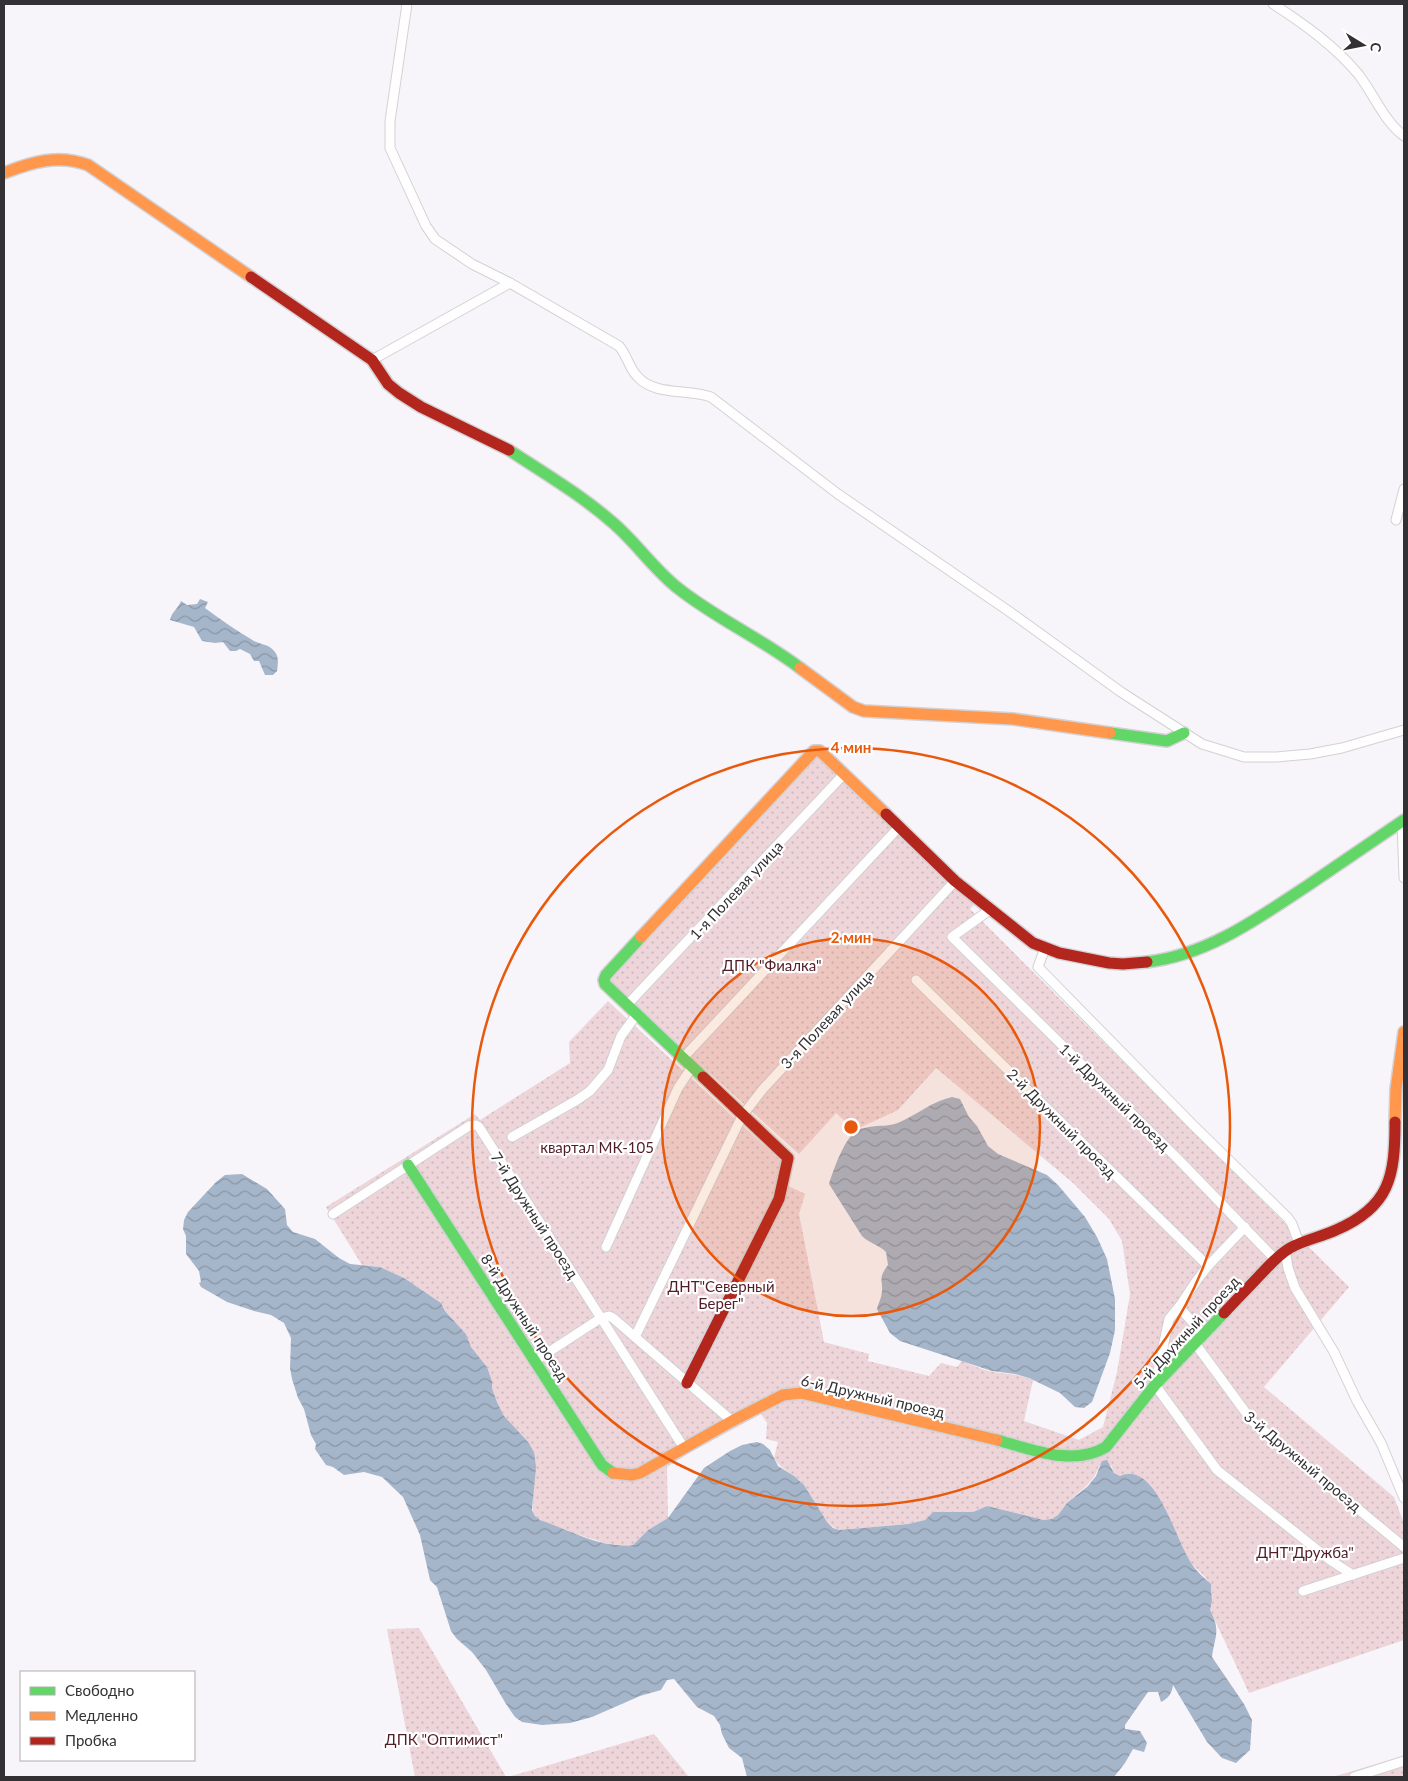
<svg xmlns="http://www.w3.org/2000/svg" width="1408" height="1781" viewBox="0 0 1408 1781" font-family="Lato,sans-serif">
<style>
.garden{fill:url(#garden-dots)}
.water{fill:url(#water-waves)}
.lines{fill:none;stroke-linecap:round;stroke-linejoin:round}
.street-casing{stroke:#d3d1d4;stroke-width:11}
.fast-casing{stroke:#d3d1d4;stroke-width:14}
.slow-casing{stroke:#d3d1d4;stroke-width:14}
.jam-casing{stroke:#d3d1d4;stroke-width:14}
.street{stroke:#fefefe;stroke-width:9}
.fast{stroke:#63d668;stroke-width:11}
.slow{stroke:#ff974d;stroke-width:11}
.jam{stroke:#b3261e;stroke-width:11}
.ring{fill:none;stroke:#e8590c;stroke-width:2.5}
.labels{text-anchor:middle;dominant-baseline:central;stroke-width:4.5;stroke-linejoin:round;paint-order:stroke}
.street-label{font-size:15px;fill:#333134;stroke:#fff}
.park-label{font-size:15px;fill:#511d26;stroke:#fff}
.centre{fill:#e8590c;stroke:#fff;stroke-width:2.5}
.ring-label{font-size:15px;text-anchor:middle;font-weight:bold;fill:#e8590c;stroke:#fff;stroke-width:4.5;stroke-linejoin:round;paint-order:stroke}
</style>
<defs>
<pattern id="garden-dots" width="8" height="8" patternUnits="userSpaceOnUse" patternTransform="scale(1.25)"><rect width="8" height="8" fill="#edd5d9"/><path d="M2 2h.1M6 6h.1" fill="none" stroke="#ccb7bb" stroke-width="1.8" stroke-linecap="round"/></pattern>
<pattern id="water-waves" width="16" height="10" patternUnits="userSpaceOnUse" patternTransform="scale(1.25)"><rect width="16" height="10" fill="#a6b6ca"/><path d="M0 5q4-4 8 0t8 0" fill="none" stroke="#8895a5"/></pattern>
</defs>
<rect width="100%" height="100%" fill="#f8f5fa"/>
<!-- garden -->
<g class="garden">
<path d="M812,746L976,903L970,909L1349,1287L1264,1387L1394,1497L1404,1523V1640L1249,1693L1210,1610C1212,1602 1214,1591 1210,1584C1205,1575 1195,1569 1189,1560C1177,1540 1153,1459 1120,1476L1114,1473L1111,1465L1099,1466C1093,1485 1078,1491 1066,1505C1062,1509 1058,1517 1052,1519C1050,1520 1047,1520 1044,1520L987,1506L973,1512H933L925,1520L908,1524L839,1530C821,1523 815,1499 803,1484C794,1474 781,1470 774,1458L778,1442L766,1439L767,1423L761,1414L691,1452L667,1467L668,1518L648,1530L633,1545C626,1545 620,1546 613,1545C601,1542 542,1524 536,1517C532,1513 533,1507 533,1502L512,1425L504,1416L497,1402L492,1388V1381L487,1367L471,1347L466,1334L445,1311L441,1303L404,1278L380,1267L362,1265L326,1207L475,1114L480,1120L570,1063L569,1042L608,1001L783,1163L778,1181L805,1194L799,1214L824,1342L869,1354L868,1361L929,1376L941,1363L957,1367L962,1361C972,1365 983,1370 993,1372C1007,1374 1020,1374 1033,1380L1024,1421L1079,1440L1103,1427L1117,1372L1130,1294L1122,1241L1109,1219L1073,1183L936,1068L898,1110L859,1128L848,1124L836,1113L799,1154L600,974Z"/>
<path d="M419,1628L506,1777H415L387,1629Z"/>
<path d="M654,1734L689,1777H508Z"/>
<path d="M1404,1756V1777H1332Z"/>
</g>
<!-- water -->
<g class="water">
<path d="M200,599L208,602L205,608C221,620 237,631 254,641C262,645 269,644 275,652C279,657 278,664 277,671L273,675H265L259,661H254L250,654L240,649L236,651H230L223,642L215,643L202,641L194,627L170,620C172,611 178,609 181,601L187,605L197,604Z"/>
<path d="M952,1097L960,1099L969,1117L977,1126L988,1146L998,1154L1047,1175L1058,1185L1085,1217L1097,1237L1107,1259L1115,1299V1330L1110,1353L1092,1402L1084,1408L1075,1407L1060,1393L1029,1378L1015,1374L992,1371L900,1341L890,1333L877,1309C878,1304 880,1301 881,1297C885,1280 876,1281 888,1265L886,1252C879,1245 869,1243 862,1236L829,1184C833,1171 845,1136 858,1130C861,1128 866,1128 869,1127C879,1125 890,1127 900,1122C918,1114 933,1101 952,1097Z"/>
<path d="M242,1174L267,1189L285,1209L287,1225L293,1232L315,1239L339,1258L350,1264L380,1267L404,1278L441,1303L445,1311L466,1334L471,1347L487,1367L492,1381V1388L497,1402L504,1416L528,1442L534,1452L536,1467L532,1510L535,1516L540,1520C569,1530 602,1549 633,1545L648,1530L668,1518L704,1468L730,1451L742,1445L757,1442L763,1444L770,1450L778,1466L794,1476L804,1485L827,1522L833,1528L839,1530L908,1524L925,1520L933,1512H973L987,1506L1044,1520L1052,1519L1058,1515L1067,1503L1088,1486L1096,1476L1102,1461L1107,1460L1114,1473L1120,1476C1155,1459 1176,1540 1190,1561C1195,1570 1203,1577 1211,1584L1212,1601L1210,1610C1221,1631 1215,1635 1212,1657L1244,1704L1252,1720L1250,1750L1236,1763L1222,1758L1207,1742L1173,1685C1172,1693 1169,1698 1161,1702L1158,1692H1148L1125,1725V1729L1140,1731L1147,1743L1144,1752L1133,1749L1125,1763L1114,1777H747L742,1758L729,1748L722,1734L720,1725L714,1716L697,1707L674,1679L667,1680L661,1690L640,1696L592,1717L570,1723L542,1725L522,1722L515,1717L506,1704L486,1670L472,1652L457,1639L451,1631L437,1587L430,1580L420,1535L403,1497L382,1477L364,1472L344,1475L333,1467L326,1465L315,1449L316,1444L311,1435L304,1409L298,1398L292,1379L290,1368L291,1338L284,1323L271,1315L254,1311L227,1302L201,1287L199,1283L201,1282L199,1271L186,1254V1236L183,1229L184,1220L188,1212L216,1182L225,1175Z"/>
</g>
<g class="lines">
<defs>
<g id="street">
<path d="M407,4L390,121V148L426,226L435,239L472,264L510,283"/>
<path d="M1273,4C1304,24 1335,46 1359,75C1374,95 1384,121 1404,136"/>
<path d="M372,360L510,283L619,346C627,355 629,368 637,376C655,397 688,388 711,397L838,494L1010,612L1121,692L1202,744L1244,757H1276L1310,754L1342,748L1404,730"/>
<path d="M1396,520L1404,489"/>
<path d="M1402,822L1404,878"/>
<path d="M991,909L952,937L1175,1156L1275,1259"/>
<path d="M1045,948L1038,967L1193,1125L1288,1218L1292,1224L1299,1243"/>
<path d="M916,980L1208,1266"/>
<path d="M627,1005L844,774"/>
<path d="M683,1058L899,827"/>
<path d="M512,1137L577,1100L590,1091L608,1070L621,1036L637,1014"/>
<path d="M333,1214L469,1126L476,1125L479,1127L684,1448"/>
<path d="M1245,1227L1208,1266L1197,1280L1179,1307L1169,1319L1155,1385L1217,1470L1330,1560L1353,1575"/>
<path d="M606,1247L678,1088L692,1067"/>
<path d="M1285,1250L1288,1268L1295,1288L1334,1352L1357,1401L1381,1443L1404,1498"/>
<path d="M1179,1307L1203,1334"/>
<path d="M635,1337L742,1116L763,1089L955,881"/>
<path d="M1194,1342L1252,1421L1404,1547"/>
<path d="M535,1361L601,1318L609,1316L613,1318L732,1421"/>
<path d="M1303,1591L1404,1558"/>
<path d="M1354,1777L1404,1761"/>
</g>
<g id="fast">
<path d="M509,450C544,473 581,495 612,522C636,542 654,570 679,589C717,619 762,639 800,668"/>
<path d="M1110,733L1167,741L1184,733"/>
<path d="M641,937L606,975L604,980L605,984L703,1077"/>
<path d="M1147,962C1208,955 1260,917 1310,884C1341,863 1373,841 1404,820"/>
<path d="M408,1165L602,1465L613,1473"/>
<path d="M997,1440C1031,1449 1073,1467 1106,1447L1155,1385L1224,1313"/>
</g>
<g id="slow">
<path d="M4,173C32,162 58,154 88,165L251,277"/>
<path d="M800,668L853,707L864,711L1013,719L1110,733"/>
<path d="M641,937L814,751H820L886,814"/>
<path d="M1395,1122L1396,1089L1404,1032"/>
<path d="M613,1473L632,1475L640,1473L732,1421L783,1395L801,1393L997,1440"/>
</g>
<g id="jam">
<path d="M251,277L372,360L388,384L399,393L421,407L509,450"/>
<path d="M886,814L955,881L1033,943L1059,953L1109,963L1123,964L1147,962"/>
<path d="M1224,1313C1236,1300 1249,1287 1261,1274C1270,1265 1278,1255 1290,1248C1304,1240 1321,1237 1336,1230C1390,1207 1395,1176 1395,1122"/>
<path d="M687,1383L779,1199L788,1158L703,1077"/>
</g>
</defs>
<!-- street casing -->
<use href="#street" class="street-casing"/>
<!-- fast casing -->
<use href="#fast" class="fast-casing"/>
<!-- slow casing -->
<use href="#slow" class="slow-casing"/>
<!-- jam casing -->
<use href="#jam" class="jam-casing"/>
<!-- street -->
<use href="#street" class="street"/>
<!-- fast -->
<use href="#fast" class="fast"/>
<!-- slow -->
<use href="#slow" class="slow"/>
<!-- jam -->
<use href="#jam" class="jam"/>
</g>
<!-- distance rings -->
<circle cx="851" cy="1127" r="189" fill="#e8590c" fill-opacity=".12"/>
<g class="ring">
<circle cx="851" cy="1127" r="189"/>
<circle cx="851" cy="1127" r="379"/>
</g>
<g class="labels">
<!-- street labels -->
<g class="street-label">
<text transform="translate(736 890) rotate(-47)">1-я Полевая улица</text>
<text transform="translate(827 1019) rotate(-47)">3-я Полевая улица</text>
<text transform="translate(1115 1097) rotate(44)">1-й Дружный проезд</text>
<text transform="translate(1062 1123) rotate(45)">2-й Дружный проезд</text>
<text transform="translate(535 1215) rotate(57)">7-й Дружный проезд</text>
<text transform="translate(525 1317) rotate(57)">8-й Дружный проезд</text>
<text transform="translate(1186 1332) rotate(-47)">5-й Дружный проезд</text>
<text transform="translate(873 1396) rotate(13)">6-й Дружный проезд</text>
<text transform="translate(1303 1461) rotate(40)">3-й Дружный проезд</text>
</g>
<!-- park labels -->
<g class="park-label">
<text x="772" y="965">ДПК "Фиалка"</text>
<text x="597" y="1147">квартал МК-105</text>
<text x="721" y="1286">ДНТ"Северный<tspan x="721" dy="17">Берег"</tspan></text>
<text x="1305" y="1552">ДНТ"Дружба"</text>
<text x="444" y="1739">ДПК "Оптимист"</text>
</g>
</g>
<circle cx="851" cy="1127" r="8" class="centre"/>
<g class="ring-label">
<text x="851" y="753">4 мин</text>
<text x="851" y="943">2 мин</text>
</g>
<!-- border -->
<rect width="1408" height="1781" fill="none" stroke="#333134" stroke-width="10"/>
<!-- legend -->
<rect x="20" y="1671" width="175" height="90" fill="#ffffff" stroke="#adadae"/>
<rect x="30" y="1687" width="25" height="8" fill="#63d668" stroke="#adadae"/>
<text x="65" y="1696" font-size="15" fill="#333134">Свободно</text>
<rect x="30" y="1712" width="25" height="8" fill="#ff974d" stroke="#adadae"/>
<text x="65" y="1721" font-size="15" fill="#333134">Медленно</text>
<rect x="30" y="1737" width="25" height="8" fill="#b3261e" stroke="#adadae"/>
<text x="65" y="1746" font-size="15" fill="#333134">Пробка</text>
<!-- north arrow -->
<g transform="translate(1363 45) rotate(100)" stroke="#ffffff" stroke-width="4" paint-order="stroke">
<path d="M0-4L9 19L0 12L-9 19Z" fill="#333134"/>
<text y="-8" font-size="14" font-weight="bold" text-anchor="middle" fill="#333134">С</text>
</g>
</svg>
